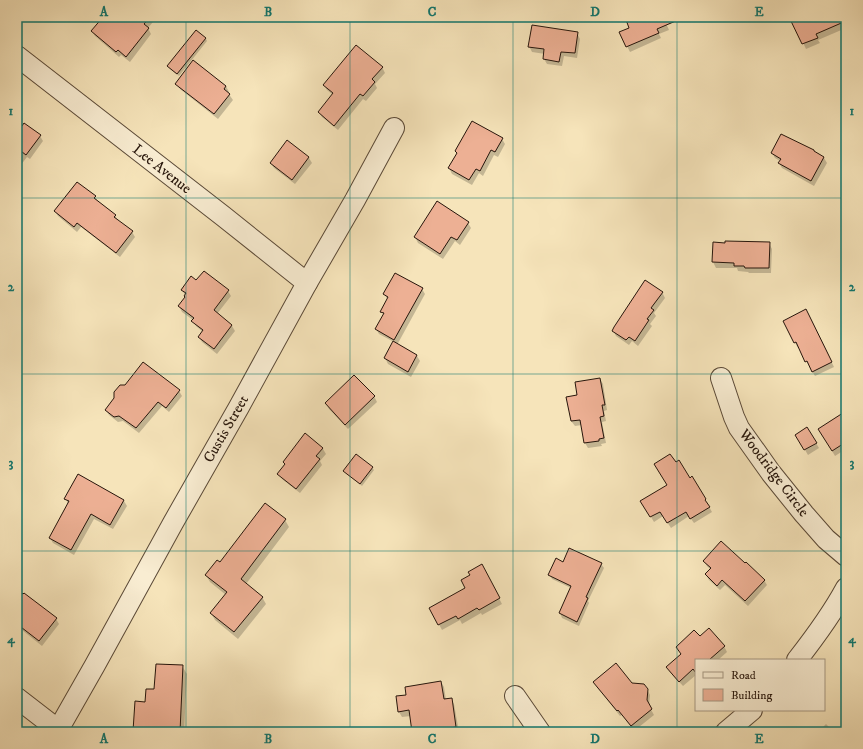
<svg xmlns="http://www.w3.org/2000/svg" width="863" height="749" viewBox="0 0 863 749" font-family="'IM FELL DW Pica',serif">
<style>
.shadow{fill:#0003}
.building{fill:#edb094;stroke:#26150b}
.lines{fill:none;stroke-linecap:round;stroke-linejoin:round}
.street-casing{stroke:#5a4937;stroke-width:22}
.street{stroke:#f9edd2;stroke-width:20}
.grid{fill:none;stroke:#0f766e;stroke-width:1;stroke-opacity:0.55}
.labels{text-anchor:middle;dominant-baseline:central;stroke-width:3.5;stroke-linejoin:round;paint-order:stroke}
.street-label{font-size:15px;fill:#26150b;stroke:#f9edd2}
.neatline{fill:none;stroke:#0f766e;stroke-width:1.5}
.grid-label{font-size:13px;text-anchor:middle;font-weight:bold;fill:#0f766e}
</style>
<rect width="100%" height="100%" fill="#f6e4ba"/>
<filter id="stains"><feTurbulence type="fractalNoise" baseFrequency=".005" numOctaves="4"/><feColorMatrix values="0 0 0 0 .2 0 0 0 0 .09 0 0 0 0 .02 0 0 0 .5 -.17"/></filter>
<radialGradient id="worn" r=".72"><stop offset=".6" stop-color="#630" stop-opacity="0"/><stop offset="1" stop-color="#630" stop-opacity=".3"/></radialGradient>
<!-- shadow -->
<g class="shadow">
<path d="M100,17H157L148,28L151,34L130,62L121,55L119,57L95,36L92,31L102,20Z"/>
<path d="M629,17H673L665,21L669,30L659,34L661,38L630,52L627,46L631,28Z"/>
<path d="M791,17H843L846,24V28L818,40L820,43L806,49Z"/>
<path d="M196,31L206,39L207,41L179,76L170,69L168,66Z"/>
<path d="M577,33L580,39L577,58L564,56L562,66L547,64L544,59L545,54L532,52L529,46Z"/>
<path d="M382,67L385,73L375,84L377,88L366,101L363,99L338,130L322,117L319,112L333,95L327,90L324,85Z"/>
<path d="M177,84L226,86L229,92L228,93L233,100L218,119L180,89Z"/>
<path d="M17,135L40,136L43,141L30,159L27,157L17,170Z"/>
<path d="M502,139L505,144L498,157L494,155L483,176L479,173L472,185L452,174L449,168Z"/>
<path d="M287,142L309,158L312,163L295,184L274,168L271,163Z"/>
<path d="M814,152L824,158L827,163L814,186L782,168L779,163L780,161L775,158L772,153Z"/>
<path d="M95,197L98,202L115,215L118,221L132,232L135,237L120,257L81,227L77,232L58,216L55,211Z"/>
<path d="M17,203L22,208L17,214Z"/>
<path d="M468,223L471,228L460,245L455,241L443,259L418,243L415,237Z"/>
<path d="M714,243H769L772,249L771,273H749L748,272L738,271L737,268H716L713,262Z"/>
<path d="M197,282L228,291L231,296L217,314L232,326L235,331L217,354L202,342L199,337L203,332L196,326L193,321V320L182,312L179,306L186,297L182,290Z"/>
<path d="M422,289L425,294L397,345L417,356L420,361L411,377L388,364L385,358L394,342L379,334L376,329L384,315L382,312L388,300L384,294Z"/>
<path d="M662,292L665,298L654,313L656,316L650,324L652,326L638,346L632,341L629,345L616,336L613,330Z"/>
<path d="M809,316L834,367L815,376L806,361L799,347L798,348L795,343L785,321Z"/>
<path d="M600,379L603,384L607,410L604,411L606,421L602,422L606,443L601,444L602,446L588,448L585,443L582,425L575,426L571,421Z"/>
<path d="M179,391L182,396L169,412L162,406L139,433L123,421L118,422L109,415L106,410Z"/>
<path d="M374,396L377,402L348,429L329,409L326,403Z"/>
<path d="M846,412V449L835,456L819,429Z"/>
<path d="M305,435L323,449L326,454L320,461L322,465L300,493L282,479L279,474Z"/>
<path d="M796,435L816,443L819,448L808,455Z"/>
<path d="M675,463L689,479L692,478L709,505H708L712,512L694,523L689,516L671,528L663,516L654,522L642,502L668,486Z"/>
<path d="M372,468L374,470L362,486L346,473L344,471Z"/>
<path d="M66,499L124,501L127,506L113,529L94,519L74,555L53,543L50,538L68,504Z"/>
<path d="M265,504L285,520L289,527L246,584L262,597L266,604L238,639L215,620L211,613L226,595L210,582L206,575L220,564Z"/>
<path d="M704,561L764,580L767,585L748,606L725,585L720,590L709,580L706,575L711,570L707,566Z"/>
<path d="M564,563L601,564L604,568L588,601L589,603L579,626L562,618L560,613L571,588L552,579L550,575Z"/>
<path d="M482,566L502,604L482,615L481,613L462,624L460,620L442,630L430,608L466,589L472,575Z"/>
<path d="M17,591L56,619L59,624L42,646L17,626Z"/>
<path d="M700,637L724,646L727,652L718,660H696V675L683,686L670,672L667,667Z"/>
<path d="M182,666L187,674L184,732H135L134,731L146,703L155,690Z"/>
<path d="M441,682L444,687L446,700L451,699L454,704L459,732H413L411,716L402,717L399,712L407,695Z"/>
<path d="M632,684L647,689L650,695L649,706L654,715L634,731L622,715L620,716L597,687Z"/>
<path d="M826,724L834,732H818Z"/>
</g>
<!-- building -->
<g class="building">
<path d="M103,17H150L144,24L149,28L126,57L118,50L116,52L91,31Z"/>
<path d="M625,17H685L657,29L659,33L626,47L619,32L629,28Z"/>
<path d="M789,17H846V21L816,34L818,38L802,44Z"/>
<path d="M532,25L578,32L575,53L561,52L559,62L543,59L544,49L528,47Z"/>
<path d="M196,30L206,38L177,74L167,66Z"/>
<path d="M356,45L383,67L372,79L375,82L363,96L360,94L334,126L318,112L333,93L323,85Z"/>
<path d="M193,60L226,86L224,89L230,94L214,114L175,84Z"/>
<path d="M472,121L503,138L495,152L491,150L480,171L476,169L469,180L448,168L457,153L455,151Z"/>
<path d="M24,123L41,135L26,155L17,148V133Z"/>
<path d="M781,134L814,150V151L824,157L811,181L778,163L781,159L771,153Z"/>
<path d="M287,140L309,157L292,180L270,163Z"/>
<path d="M77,182L96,196L94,198L116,215L114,217L133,231L116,253L77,223L74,227L54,211Z"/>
<path d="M437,201L469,222L457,240L451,237L440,254L414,237Z"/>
<path d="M725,241L770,242L769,268H745L744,266H734V263L712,262L713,242L725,243Z"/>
<path d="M204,271L229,290L214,310L232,325L214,349L198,337L203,330L191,321L194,318L178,306L185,297L184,296L186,293L181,290L191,276L196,280Z"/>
<path d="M395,273L423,288L394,340L375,329L384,313L380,312L388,297L383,294Z"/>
<path d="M645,280L663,292L651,308L654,310L647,319L649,320L635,341L629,337L626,340L612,331L614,327Z"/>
<path d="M806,309L832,362L812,372L807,361L805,362L796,342L794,343L783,321Z"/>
<path d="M393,341L417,355L408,372L384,358Z"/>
<path d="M143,362L180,390L166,408L158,402L136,428L119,416L114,417L105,410L114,398V392L120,385H125Z"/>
<path d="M354,375L375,396L345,425L325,403Z"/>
<path d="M600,378L605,405H602L604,416L600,417L604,438L599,439V441L584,443L580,420L571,421L566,397L577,395L575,382Z"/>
<path d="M846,411V442L832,451L818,429Z"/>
<path d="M807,427L817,443L804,450L795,435Z"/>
<path d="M305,433L323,448L316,456L320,459L296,489L277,474L285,464L283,462Z"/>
<path d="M356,454L373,467L360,484L343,471Z"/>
<path d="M670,454L676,462L679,460L690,478L692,476L706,499L705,500L710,507L690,519L686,512L667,523L660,512L650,517L640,501L667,485L654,464Z"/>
<path d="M78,474L124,500L110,525L91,514L71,550L49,538L69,501L64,499Z"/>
<path d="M265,503L286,519L241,579L263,597L234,632L210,613L227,592L205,575L217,560L220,562Z"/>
<path d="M721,541L745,563L746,562L765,580L745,601L722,580L717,586L705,574L711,568L703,561Z"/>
<path d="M569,548L602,563L586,597L588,598L577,622L559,613L571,586L548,575L556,558L563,562Z"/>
<path d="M482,564L500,598L479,610L477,608L458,619L456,616L438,625L429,608L465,588L461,580L470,575L468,572Z"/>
<path d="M17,590L23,594L24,593L57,618L39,641L17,624Z"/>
<path d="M709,628L725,646L709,660H696V673L693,669L679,682L666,667L681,654L676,647L694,630L700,636Z"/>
<path d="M616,663L632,683L644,684L648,689L647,700L652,709L631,726L618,710L617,711L593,682Z"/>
<path d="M156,664L183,665L180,732L133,731L135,701L145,702L146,689H154Z"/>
<path d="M441,681L444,699L452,698L456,727L425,732H412L409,710L398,712L396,696L406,695L405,687Z"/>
</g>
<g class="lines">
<defs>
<g id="street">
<path d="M17,56L223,216L307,283"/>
<path d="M721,378L734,417L739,428L771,473L804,514L826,539L846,556"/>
<path d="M797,660C815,637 832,614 846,588"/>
<path d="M515,696L540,732"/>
<path d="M17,698L61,732"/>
<path d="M58,730L95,665L173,523L239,407L307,283L355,200L394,128"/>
<path d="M726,732L752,710"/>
</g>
</defs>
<!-- street casing -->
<use href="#street" class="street-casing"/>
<!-- street -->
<use href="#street" class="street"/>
</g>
<!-- grid -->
<path class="grid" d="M186,17V732M350,17V732M513,17V732M677,17V732M17,198H846M17,374H846M17,551H846"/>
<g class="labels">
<!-- street labels -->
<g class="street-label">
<text transform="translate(162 169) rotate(38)">Lee Avenue</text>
<text transform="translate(226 429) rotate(-60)">Custis Street</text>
<text transform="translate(774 473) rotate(53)">Woodridge Circle</text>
</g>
</g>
<!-- margin -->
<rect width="863" height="749" fill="none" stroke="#f6e4ba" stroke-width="44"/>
<!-- legend -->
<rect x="695" y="659" width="130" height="52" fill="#f9edd2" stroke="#a59782"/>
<rect x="703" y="672" width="20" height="6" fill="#f9edd2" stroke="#a59782"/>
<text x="731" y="679" font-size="12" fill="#26150b">Road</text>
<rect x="703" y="689" width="20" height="12" fill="#edb094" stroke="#a59782"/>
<text x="731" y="699" font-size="12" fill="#26150b">Building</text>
<rect x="22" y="22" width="819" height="705" class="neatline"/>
<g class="grid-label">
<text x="104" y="16">A</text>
<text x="268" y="16">B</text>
<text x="432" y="16">C</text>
<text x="595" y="16">D</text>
<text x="759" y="16">E</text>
<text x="11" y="115">1</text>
<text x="852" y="115">1</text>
<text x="11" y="291">2</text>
<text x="852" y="291">2</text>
<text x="11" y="467">3</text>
<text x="852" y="467">3</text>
<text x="11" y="643">4</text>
<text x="852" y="643">4</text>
<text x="104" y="743">A</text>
<text x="268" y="743">B</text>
<text x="432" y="743">C</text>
<text x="595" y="743">D</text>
<text x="759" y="743">E</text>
</g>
<rect width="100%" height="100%" filter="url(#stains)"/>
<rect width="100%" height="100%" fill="url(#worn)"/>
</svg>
